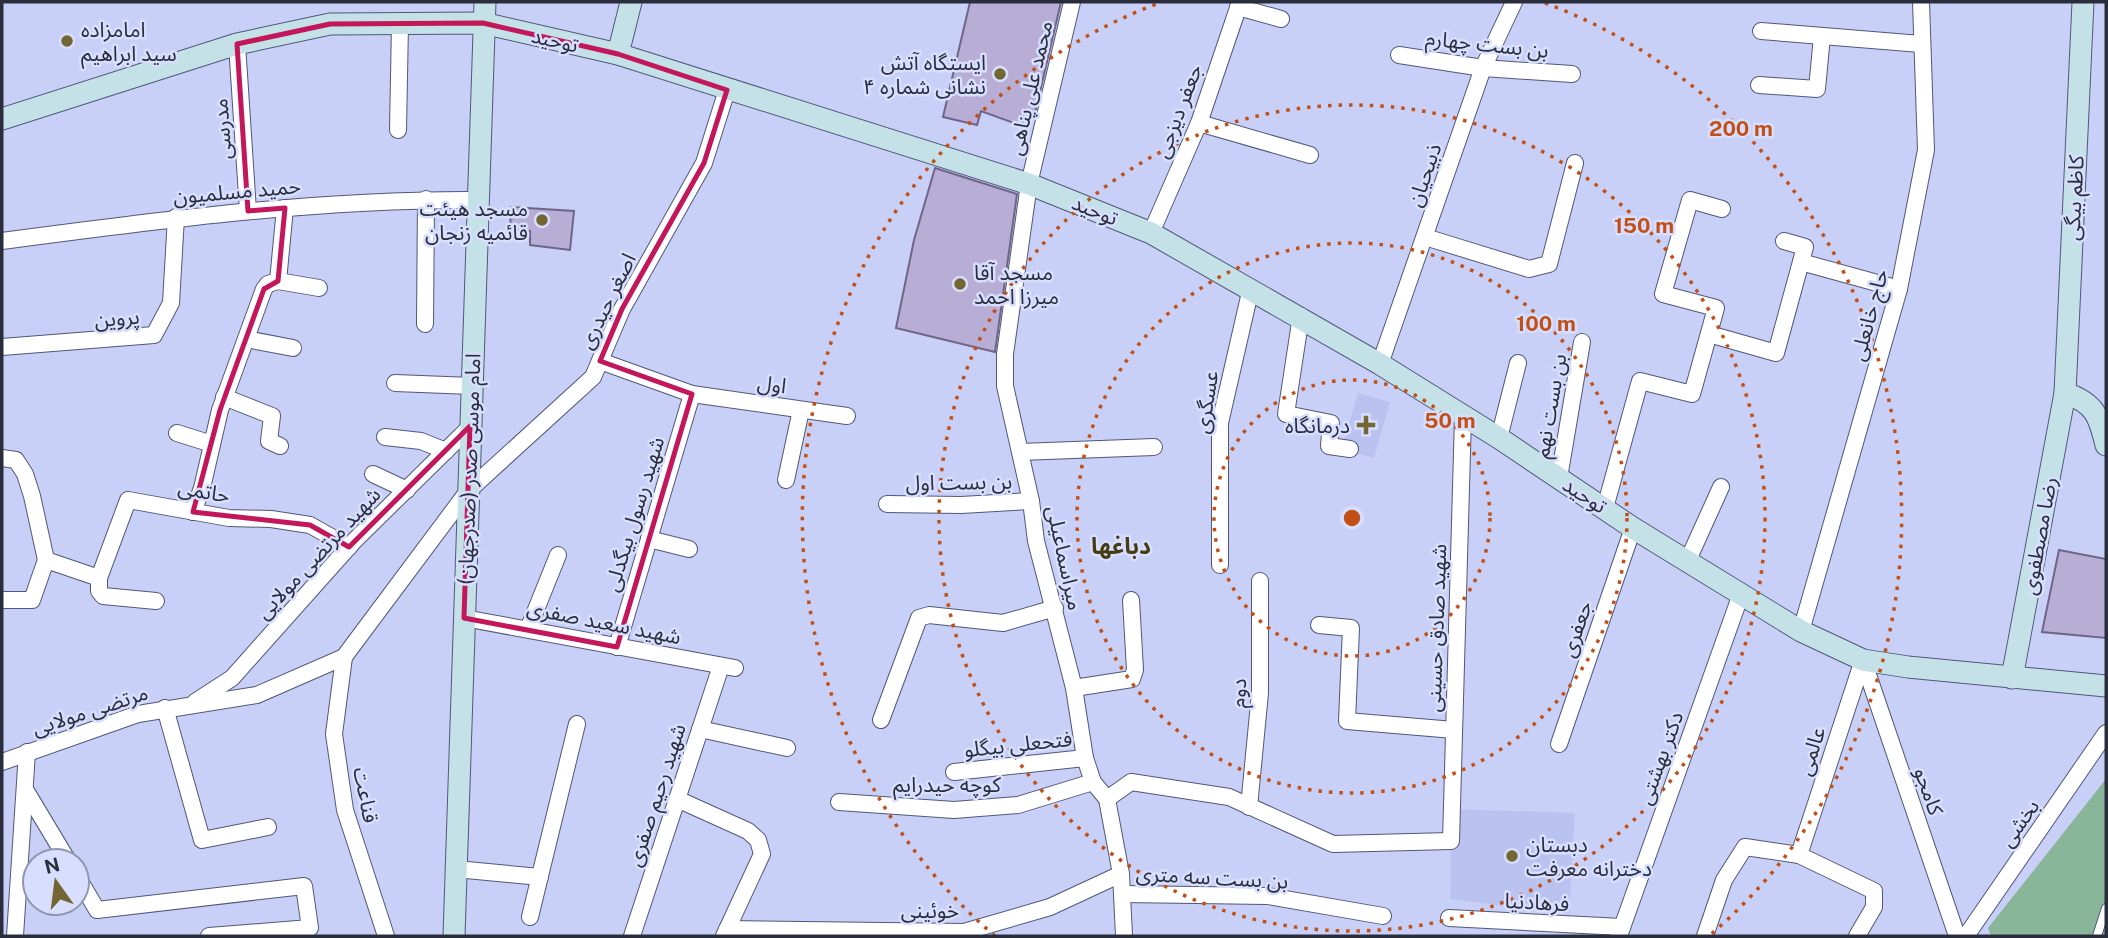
<svg xmlns="http://www.w3.org/2000/svg" width="2108" height="938" viewBox="0 0 2108 938" font-family="'Public Sans','Noto Sans Arabic',sans-serif">
<style>
.built{fill:#bac3f0}
.green{fill:#89b598}
.building{fill:#b8aed5;stroke:#6e6589;stroke-width:2}
.lines{fill:none;stroke-linecap:round;stroke-linejoin:round}
.lane-casing{stroke:#515779;stroke-width:10}
.street-casing{stroke:#515779;stroke-width:18}
.secondary-casing{stroke:#515779;stroke-width:23}
.lane{stroke:#fff;stroke-width:8}
.street{stroke:#fff;stroke-width:16}
.secondary{stroke:#c5e1e8;stroke-width:21}
.marked{fill:none;stroke:#c2185b;stroke-width:5;stroke-linejoin:round}
.ring{fill:none;stroke:#c25016;stroke-width:3.5;stroke-dasharray:3.5 7}
.poi-dot{fill:#736633;stroke:#d7defe;stroke-width:2.5}
.labels{text-anchor:middle;dominant-baseline:central;stroke-width:5;stroke-linejoin:round;paint-order:stroke}
.poi-label{font-size:21px;fill:#2a2d3c;stroke:#d7defe;text-anchor:start}
.street-label{font-size:21px;fill:#2a2d3c;stroke:#d7defe}
.neighbourhood-label{font-size:23px;font-weight:bold;fill:#463c13;stroke:#d7defe}
.centre{fill:#c25016;stroke:#d7defe;stroke-width:3.5}
.ring-label{font-size:21px;text-anchor:middle;font-weight:bold;fill:#c25016;stroke:#d7defe;stroke-width:5;stroke-linejoin:round;paint-order:stroke}
</style>
<rect width="100%" height="100%" fill="#c8d0f8"/>
<!-- built -->
<g class="built">
<path d="M1358,393L1390,402L1374,458L1342,449Z"/>
<path d="M1452,809L1575,813L1569,914L1450,899Z"/>
</g>
<!-- green -->
<path class="green" d="M2106,779V936H1991L1988,928Z"/>
<!-- building -->
<g class="building">
<path d="M970,2H1061L1035,113L1025,109L1022,126L981,111L977,125L943,117Z"/>
<path d="M935,168L1017,194L995,352L896,328L914,240Z"/>
<path d="M511,207L574,211L570,250L530,245V231L510,230Z"/>
<path d="M2059,550L2106,559V638L2042,632Z"/>
</g>
<g class="lines">
<defs>
<path id="lane" d="M2097,936L2106,908"/>
<g id="street">
<path d="M1072,2L1029,184L1005,354V386L1031,501L1036,541L1074,688L1085,758L1093,782L1107,799L1121,874L1124,936"/>
<path d="M1238,7L1281,19"/>
<path d="M1761,31L1921,44"/>
<path d="M237,44L248,211"/>
<path d="M1399,55L1483,68L1572,74"/>
<path d="M1759,85L1817,89L1822,36"/>
<path d="M1199,123L1310,155"/>
<path d="M398,130L400,24"/>
<path d="M1151,233L1199,123L1240,2"/>
<path d="M1425,237L1529,269L1549,264L1575,163"/>
<path d="M2,241C160,220 318,199 478,200"/>
<path d="M1801,262L1899,289"/>
<path d="M278,281L319,288"/>
<path d="M1301,316L1286,414L1331,423L1329,446L1350,449"/>
<path d="M425,324L426,199"/>
<path d="M1709,334L1776,353L1805,247L1784,241"/>
<path d="M246,339L293,348"/>
<path d="M2,347L154,335L171,303L176,217"/>
<path d="M600,361L692,394L847,416"/>
<path d="M1380,364L1483,68L1514,2"/>
<path d="M395,383L472,386"/>
<path d="M224,397L272,416L269,441L280,446"/>
<path d="M177,433L212,444"/>
<path d="M385,437L421,441L446,451"/>
<path d="M1499,438L1518,363"/>
<path d="M1020,452L1154,447"/>
<path d="M2,458L16,460L25,474L32,496L46,560L99,578"/>
<path d="M373,474L407,490"/>
<path d="M1559,478L1582,342"/>
<path d="M786,480L801,410"/>
<path d="M887,504L961,505L1031,501"/>
<path d="M1605,508L1640,381L1692,394L1716,308L1663,294L1690,200L1722,209"/>
<path d="M193,512L202,488L220,410L264,289L268,284L278,281L285,208"/>
<path d="M649,539L689,549"/>
<path d="M1688,560L1721,487"/>
<path d="M1220,565V423L1251,288"/>
<path d="M2,600H32L46,560"/>
<path d="M156,601L103,596L99,591V578L128,500L229,518L271,519L310,525L349,547"/>
<path d="M464,618L735,668"/>
<path d="M1319,625L1351,628L1347,721L1454,730"/>
<path d="M529,627L558,555"/>
<path d="M1801,631L1899,289L1926,150L1921,2"/>
<path d="M617,647L692,394"/>
<path d="M344,657L334,734L345,810L386,936"/>
<path d="M1863,660L1957,936"/>
<path d="M1074,688L1132,679L1135,670L1131,600"/>
<path d="M195,702L232,678L355,540L470,427"/>
<path d="M165,708L202,840L268,827"/>
<path d="M881,720L919,618L929,615L1003,623L1055,608"/>
<path d="M700,729L787,748"/>
<path d="M1559,744L1633,528"/>
<path d="M2,762L138,714L257,695L344,657L468,491L593,377L622,309L704,163L727,90"/>
<path d="M954,772L1085,758"/>
<path d="M26,791L68,861"/>
<path d="M677,799L748,831L758,840L762,854L724,936"/>
<path d="M1107,799L1131,782L1229,797L1333,844L1451,841L1463,417"/>
<path d="M839,802L954,810L1018,805L1093,782"/>
<path d="M1249,807L1260,693V581"/>
<path d="M1799,855L1863,660"/>
<path d="M456,869L540,877"/>
<path d="M77,876L97,910L304,886L310,928L209,936"/>
<path d="M1122,894L1268,896L1383,916"/>
<path d="M530,917L577,724"/>
<path d="M1449,918L1622,927"/>
<path d="M727,929L964,932L1050,907L1121,874"/>
<path d="M15,936L27,752"/>
<path d="M632,936L721,666"/>
<path d="M1619,936L1741,594"/>
<path d="M1705,936L1724,880L1745,847L1799,855L1874,891V907L1857,936"/>
<path d="M1966,936L2106,733"/>
</g>
<g id="secondary">
<path d="M618,54L631,2"/>
<path d="M2,119L237,44L330,24L483,23L618,54L1029,184L1151,233L1380,364L1499,438L1633,528L1801,631L1863,660L1908,667L2106,686"/>
<path d="M2065,393C2095,403 2099,416 2106,445"/>
<path d="M2012,678L2065,393L2083,2"/>
<path d="M454,936L485,2"/>
</g>
</defs>
<!-- lane casing -->
<use href="#lane" class="lane-casing"/>
<!-- street casing -->
<use href="#street" class="street-casing"/>
<!-- secondary casing -->
<use href="#secondary" class="secondary-casing"/>
<!-- lane -->
<use href="#lane" class="lane"/>
<!-- street -->
<use href="#street" class="street"/>
<!-- secondary -->
<use href="#secondary" class="secondary"/>
</g>
<!-- marked area -->
<path class="marked" d="M483,23L618,54L727,90L704,163L622,309L600,361L692,394L617,647L464,618L470,426L349,547L310,525L193,512L220,410L264,289L278,281L285,208L248,211L237,44L330,24Z"/>
<!-- distance rings -->
<g class="ring">
<circle cx="1352" cy="518" r="138"/>
<circle cx="1352" cy="518" r="275"/>
<circle cx="1352" cy="518" r="413"/>
<path d="M995 936A550 550 0 0 1 1159 3M1545 3A550 550 0 0 1 1709 936"/>
</g>
<!-- markers -->
<g class="poi-dot">
<circle cx="67" cy="41" r="7"/>
<circle cx="1000" cy="74" r="7"/>
<circle cx="542" cy="220" r="7"/>
<circle cx="960" cy="284" r="7"/>
<path d="M1362.5 414.5h7v7h7v7h-7v7h-7v-7h-7v-7h7z"/>
<circle cx="1512" cy="856" r="7"/>
</g>
<g class="labels">
<!-- poi labels -->
<g class="poi-label">
<text x="81" y="29">امامزاده<tspan x="81" dy="24">سید ابراهیم</tspan></text>
<text x="986" y="62" text-anchor="end">ایستگاه آتش<tspan x="986" dy="24">نشانی شماره ۴</tspan></text>
<text x="528" y="208" text-anchor="end">مسجد هیئت<tspan x="528" dy="24">قائمیه زنجان</tspan></text>
<text x="974" y="272">مسجد آقا<tspan x="974" dy="24">میرزا احمد</tspan></text>
<text x="1350" y="425" text-anchor="end">درمانگاه</text>
<text x="1526" y="844">دبستان<tspan x="1526" dy="24">دخترانه معرفت</tspan></text>
</g>
<!-- street labels -->
<g class="street-label">
<text transform="translate(555 40) rotate(13)">توحید</text>
<text transform="translate(1487 44) rotate(6)">بن بست چهارم</text>
<text transform="translate(1030 88) rotate(-77)">محمد علی پناهی</text>
<text transform="translate(1178 111) rotate(-69)">جعفر دیزجی</text>
<text transform="translate(222 129) rotate(-94)">مدرسی</text>
<text transform="translate(1424 175) rotate(-71)">ذبیحیان</text>
<text transform="translate(237 191) rotate(-5)">حمید مسلمیون</text>
<text transform="translate(2074 198) rotate(-87)">کاظم بیگی</text>
<text transform="translate(1095 210) rotate(22)">توحید</text>
<text transform="translate(607 301) rotate(-64)">اصغر حیدری</text>
<text transform="translate(1869 315) rotate(-75)">حاج خانعلی</text>
<text transform="translate(117 318) rotate(-5)">پروین</text>
<text transform="translate(772 384) rotate(8)">اول</text>
<text transform="translate(1206 402) rotate(-81)">عسگری</text>
<text transform="translate(1550 406) rotate(-80)">بن بست نهم</text>
<text transform="translate(469 469) rotate(-88)">(صدرجهان) امام موسی صدر</text>
<text transform="translate(959 482) rotate(-1)">بن بست اول</text>
<text transform="translate(204 491) rotate(10)">حاتمی</text>
<text transform="translate(1585 495) rotate(33)">توحید</text>
<text transform="translate(634 514) rotate(-73)">شهید رسول بیگدلی</text>
<text transform="translate(2039 536) rotate(-80)">رضا مصطفوی</text>
<text transform="translate(318 553) rotate(-47)">شهید مرتضی مولایی</text>
<text transform="translate(1065 558) rotate(78)">میراسماعیلی</text>
<text transform="translate(604 622) rotate(11)">شهید سعید صفری</text>
<text transform="translate(1436 628) rotate(-88)">شهید صادق حسینی</text>
<text transform="translate(1576 629) rotate(-71)">جعفری</text>
<text transform="translate(1238 693) rotate(-87)">دوم</text>
<text transform="translate(90 710) rotate(-18)">مرتضی مولایی</text>
<text transform="translate(1018 744) rotate(-6)">فتحعلی بیگلو</text>
<text transform="translate(1811 751) rotate(-72)">عالمی</text>
<text transform="translate(1660 758) rotate(-70)">دکتر بهشتی</text>
<text x="947" y="784">کوچه حیدرایم</text>
<text transform="translate(1929 791) rotate(71)">کامجو</text>
<text transform="translate(366 795) rotate(79)">قناعت</text>
<text transform="translate(656 795) rotate(-72)">شهید رحیم صفری</text>
<text transform="translate(2019 823) rotate(-55)">بخشی</text>
<text transform="translate(1212 877) rotate(3)">بن بست سه متری</text>
<text transform="translate(1537 902) rotate(3)">فرهادنیا</text>
<text x="930" y="910">خوئینی</text>
</g>
<!-- neighbourhood labels -->
<g class="neighbourhood-label">
<text x="1121" y="545">دباغها</text>
</g>
</g>
<circle cx="1352" cy="518" r="10" class="centre"/>
<g class="ring-label">
<text x="1741" y="136">200 m</text>
<text x="1644" y="233">150 m</text>
<text x="1546" y="331">100 m</text>
<text x="1450" y="428">50 m</text>
</g>
<!-- border -->
<rect width="2108" height="938" fill="none" stroke="#2a2d3c" stroke-width="7"/>
<!-- north arrow -->
<g transform="translate(56 882) rotate(346)"><circle r="33" fill="#d7defe" stroke="#9297b0" stroke-width="2"/>
<path d="M0-5L12 26L0 18L-12 26Z" fill="#736633"/>
<text y="-10" font-size="19" font-weight="bold" text-anchor="middle" fill="#2a2d3c">N</text>
</g>
</svg>
